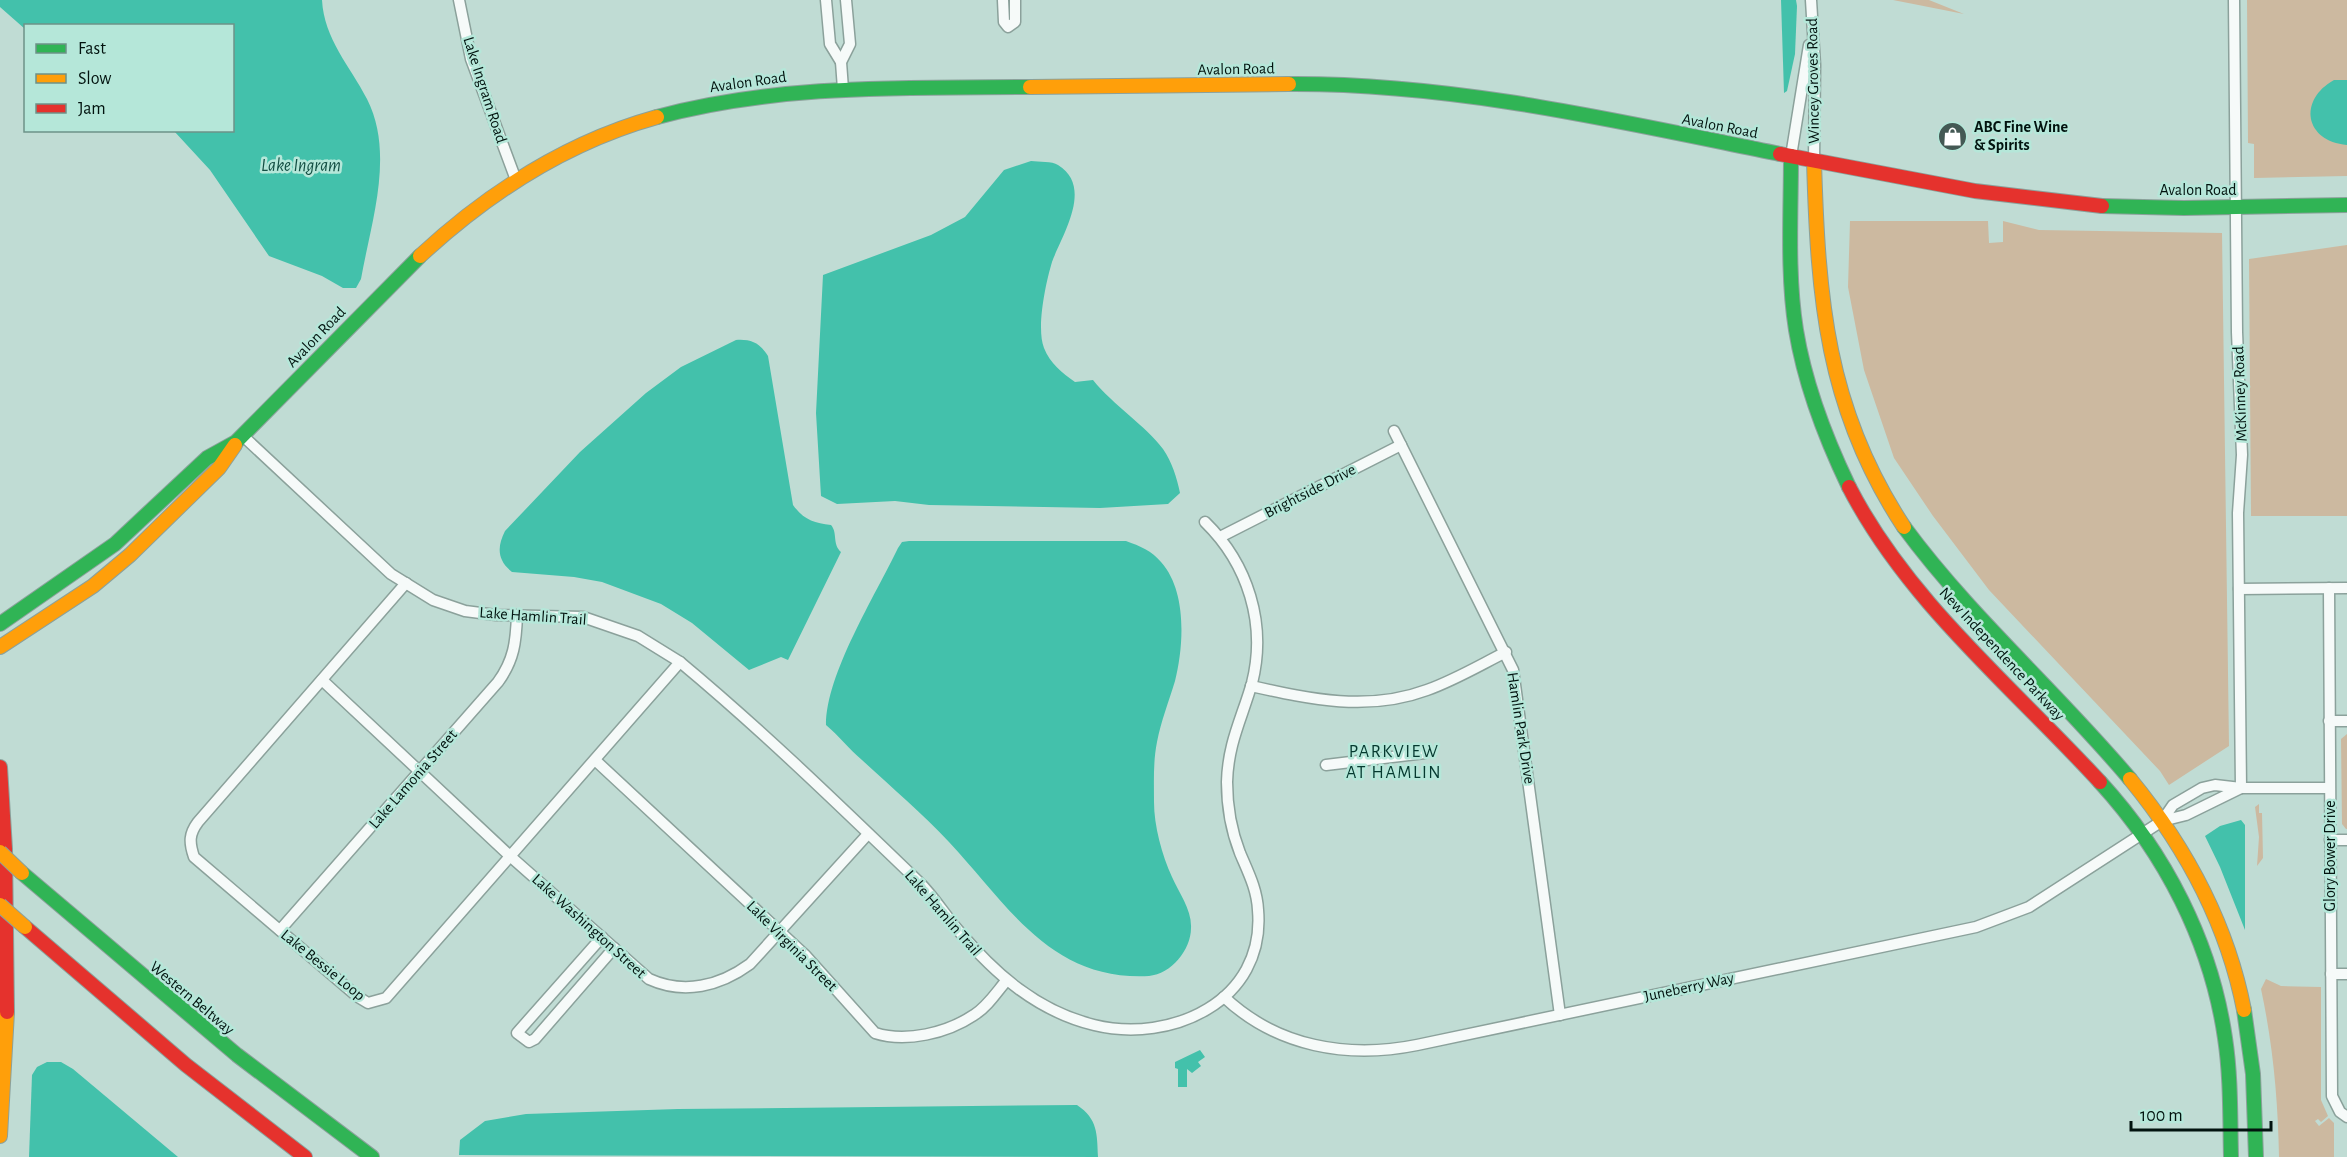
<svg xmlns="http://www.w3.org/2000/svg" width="2347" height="1157" viewBox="0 0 2347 1157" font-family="'Alegreya Sans',sans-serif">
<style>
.green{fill:#ccb9a0}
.water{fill:#43c1ab}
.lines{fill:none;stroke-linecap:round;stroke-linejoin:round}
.street-casing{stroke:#8ba19b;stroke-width:13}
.fast-casing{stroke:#8ba19b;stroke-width:16}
.slow-casing{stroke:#8ba19b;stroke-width:16}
.jam-casing{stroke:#8ba19b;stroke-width:16}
.street{stroke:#f6faf9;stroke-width:10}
.fast{stroke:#30b455;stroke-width:14}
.slow{stroke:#ff9f0a;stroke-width:14}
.jam{stroke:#e5322d;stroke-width:14}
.slow-bridge-casing{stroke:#8ba19b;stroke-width:16;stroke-linecap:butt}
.slow-bridge{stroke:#ff9f0a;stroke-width:14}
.labels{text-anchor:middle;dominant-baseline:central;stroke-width:5;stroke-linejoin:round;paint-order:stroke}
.street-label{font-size:16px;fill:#02130f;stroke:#b5e7d9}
.poi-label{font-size:16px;font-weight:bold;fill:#02130f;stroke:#b5e7d9;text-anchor:start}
.water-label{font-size:18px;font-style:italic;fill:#134e43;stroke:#b5e7d9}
.neighbourhood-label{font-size:18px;letter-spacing:1.5px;fill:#05392f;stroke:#b5e7d9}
</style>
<rect width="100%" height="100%" fill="#c0dcd4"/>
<!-- green -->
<g class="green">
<path d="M1893,0H1929L1964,14Z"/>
<path d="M2247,0H2347V176L2254,178V144L2248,143Z"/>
<path d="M1850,221H1988L1989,243L2003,242V221L2039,230L2222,233L2229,746L2169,785L2160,771L1989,590L1933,516L1894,458L1864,370L1848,287Z"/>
<path d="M2347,245V516H2251L2249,259Z"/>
<path d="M2347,734V829H2346L2342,824L2341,739Z"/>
<path d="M2259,804V813H2262L2263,858L2257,866L2259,837L2255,807Z"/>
<path d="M2266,979L2281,986L2321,987V1100L2328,1116L2321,1122L2318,1119L2315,1121L2319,1126L2329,1118L2334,1123V1157H2279C2278,1100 2273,1045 2261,989Z"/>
</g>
<!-- water -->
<g class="water">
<path d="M0,0H322C324,39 350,66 367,99C395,154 371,222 361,279L356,288H343L322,276L269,256L210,170L174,131L232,130V26H26L25,29L0,7Z"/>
<path d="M1781,0H1796L1797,6L1795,54L1787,91L1784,93Z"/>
<path d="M2334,80H2347V145C2304,141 2298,100 2334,80Z"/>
<path d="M1031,161C1039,162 1052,161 1058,165C1094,187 1062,235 1052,262C1046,282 1036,328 1044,348C1050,363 1062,373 1075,382L1093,380C1113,405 1146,426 1163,449C1172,462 1177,478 1180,493L1168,504L1100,508L929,505L895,501L837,504L821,496L816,413L823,275L931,235L965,217L1004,170Z"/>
<path d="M736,340C751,339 760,343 768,356L793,505C804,520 814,523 831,525C838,533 832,544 841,552L788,660L781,657L749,670L692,623L661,604L602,582L574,577L512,572C497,560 497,547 505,531L580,452L646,393L681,367Z"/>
<path d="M909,541H1126C1140,546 1152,551 1161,562C1187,591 1184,645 1175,681C1169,701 1161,721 1157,742C1153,762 1154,782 1154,802C1154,826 1162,855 1172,877C1179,893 1192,910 1191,928C1191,950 1171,974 1149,976C1050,981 1008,905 949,842C922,813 891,787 862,760C849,749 839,736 826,725C826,674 875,596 898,548L902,542Z"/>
<path d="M2241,820L2245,825V930L2220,867L2205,836L2220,826Z"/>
<path d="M1200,1050L1205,1057L1198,1062L1201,1066L1192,1073L1187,1069V1087H1178V1069L1175,1068V1062Z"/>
<path d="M47,1062H61L73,1069L178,1157H29L32,1075L37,1067Z"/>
<path d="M1077,1105C1098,1119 1097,1134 1098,1157L459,1155L460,1140L485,1121L526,1114L678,1109Z"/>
</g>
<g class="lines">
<defs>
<g id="street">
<path d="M459,0L471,59L516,180"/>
<path d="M826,0L830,44L841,62"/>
<path d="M1003,0L1004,22L1008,27L1015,22V0"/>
<path d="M1811,0L1815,65L1814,161"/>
<path d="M2234,0L2237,332L2242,455L2238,513L2241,788"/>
<path d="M843,89L841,62L850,44L846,0"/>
<path d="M1791,156L1809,45"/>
<path d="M1394,431L1513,670L1560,1015"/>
<path d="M243,436L391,574L433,600L465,611L496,615L583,617L638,636L680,662C763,731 842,808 920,883C934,897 945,915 958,930C995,974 1037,1011 1094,1025C1171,1044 1266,1001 1258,910C1257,889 1248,872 1240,853C1231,830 1227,806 1227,782C1228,743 1242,718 1252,683C1267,624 1248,564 1205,522"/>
<path d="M1220,537L1401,445"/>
<path d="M406,583L198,822C189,834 189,842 194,857L358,997L368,1003L386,998L680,662"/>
<path d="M2329,588L2332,1096L2340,1112L2347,1117"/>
<path d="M2239,589L2347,588"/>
<path d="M322,680L510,856L649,979C684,995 720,986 750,964L868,834"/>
<path d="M1251,686C1310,699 1368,712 1427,690C1455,680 1480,665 1506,652"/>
<path d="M2329,721H2347"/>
<path d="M595,760L806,956L875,1033C906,1043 947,1033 974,1015C987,1007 996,993 1006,981"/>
<path d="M1326,765L1425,753"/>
<path d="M2162,821L2173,805L2202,788L2215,785L2241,788H2329"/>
<path d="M2330,840H2347"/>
<path d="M280,930L498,682C514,660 516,642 517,615"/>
<path d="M602,937L517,1033L529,1042L535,1039L614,948"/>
<path d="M2331,974H2347"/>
<path d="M1224,997C1277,1047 1348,1059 1417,1045L1976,927L2029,907L2162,821L2186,815L2241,788"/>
</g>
<g id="fast">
<path d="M1289,84C1455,83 1617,121 1780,154"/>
<path d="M657,117C778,84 905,88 1030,87"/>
<path d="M1791,156C1791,213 1787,274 1796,330C1805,385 1825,437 1849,487"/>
<path d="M2102,206L2184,208L2347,205"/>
<path d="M1904,527C1971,618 2057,692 2130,779"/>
<path d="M0,624L115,544L207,458L236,442L420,256"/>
<path d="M2100,782C2165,853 2211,942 2225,1038C2231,1077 2230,1117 2231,1157"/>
<path d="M22,873L237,1055L372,1157"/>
<path d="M2244,1010L2253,1074L2256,1157"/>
</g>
<g id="slow">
<path d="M1030,87L1289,84"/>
<path d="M1814,161C1818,298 1826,409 1904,527"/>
<path d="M420,256C488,193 567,142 657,117"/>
<path d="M0,647L93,586L130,555L219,468L235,445"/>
<path d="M2130,779C2185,846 2227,923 2244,1010"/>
<path d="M0,1136L7,1012"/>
</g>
<g id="jam">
<path d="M1780,154L1975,191L2102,206"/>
<path d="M1849,487C1908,602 2014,688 2100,782"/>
<path d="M0,767L5,849L7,1012"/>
<path d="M25,927L186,1065L305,1157"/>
</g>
</defs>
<!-- street casing -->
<use href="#street" class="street-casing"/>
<!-- fast casing -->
<use href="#fast" class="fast-casing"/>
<!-- slow casing -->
<use href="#slow" class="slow-casing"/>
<!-- jam casing -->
<use href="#jam" class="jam-casing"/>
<!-- street -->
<use href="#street" class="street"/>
<!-- fast -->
<use href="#fast" class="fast"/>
<!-- slow -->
<use href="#slow" class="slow"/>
<!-- jam -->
<use href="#jam" class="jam"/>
<defs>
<g id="slow-bridge">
<path d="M0,852L22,873"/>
<path d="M0,905L25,927"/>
</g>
</defs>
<!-- slow-bridge casing -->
<use href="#slow-bridge" class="slow-bridge-casing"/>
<!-- slow-bridge -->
<use href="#slow-bridge" class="slow-bridge"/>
</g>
<!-- icons -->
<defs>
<symbol id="shop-disc" viewBox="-11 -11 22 22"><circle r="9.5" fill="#445954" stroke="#b5e7d9"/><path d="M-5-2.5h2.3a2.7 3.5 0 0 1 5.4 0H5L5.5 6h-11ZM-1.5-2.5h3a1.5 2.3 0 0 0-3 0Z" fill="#fff"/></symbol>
</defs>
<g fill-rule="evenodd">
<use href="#shop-disc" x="1936" y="120" width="33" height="33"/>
</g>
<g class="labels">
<!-- street labels -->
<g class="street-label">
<text transform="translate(1236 69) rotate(-1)">Avalon Road</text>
<text transform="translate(1813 81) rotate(-91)">Wincey Groves Road</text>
<text transform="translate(748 82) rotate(-8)">Avalon Road</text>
<text transform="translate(485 90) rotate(72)">Lake Ingram Road</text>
<text transform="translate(1720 126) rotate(11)">Avalon Road</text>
<text x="2198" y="190">Avalon Road</text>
<text transform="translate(316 337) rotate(-46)">Avalon Road</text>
<text transform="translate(2240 394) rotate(-92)">McKinney Road</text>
<text transform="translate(1310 491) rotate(-27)">Brightside Drive</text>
<text transform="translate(533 616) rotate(4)">Lake Hamlin Trail</text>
<text transform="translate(2002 654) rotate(47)">New Independence Parkway</text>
<text transform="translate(1521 728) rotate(81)">Hamlin Park Drive</text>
<text transform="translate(413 779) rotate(-49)">Lake Lamonia Street</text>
<text transform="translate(2330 856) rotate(-90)">Glory Bower Drive</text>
<text transform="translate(943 913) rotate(49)">Lake Hamlin Trail</text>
<text transform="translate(589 926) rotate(42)">Lake Washington Street</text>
<text transform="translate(792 946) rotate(45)">Lake Virginia Street</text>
<text transform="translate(323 965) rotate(39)">Lake Bessie Loop</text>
<text transform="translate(1689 987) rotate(-12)">Juneberry Way</text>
<text transform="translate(192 998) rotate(40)">Western Beltway</text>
</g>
<!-- poi labels -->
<g class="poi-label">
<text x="1974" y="127">ABC Fine Wine<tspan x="1974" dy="18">&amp; Spirits</tspan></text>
</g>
<!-- water labels -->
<g class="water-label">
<text x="301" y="166">Lake Ingram</text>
</g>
<!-- neighbourhood labels -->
<g class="neighbourhood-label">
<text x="1394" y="752">PARKVIEW<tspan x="1394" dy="21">AT HAMLIN</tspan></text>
</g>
</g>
<!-- legend -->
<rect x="24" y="24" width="210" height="108" fill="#b5e7d9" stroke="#6d9288" stroke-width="1.5"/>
<rect x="36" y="44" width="30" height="9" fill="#30b455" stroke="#6d9288" stroke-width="1.5"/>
<text x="78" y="54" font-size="18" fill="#02130f">Fast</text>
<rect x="36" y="74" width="30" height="9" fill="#ff9f0a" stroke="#6d9288" stroke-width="1.5"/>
<text x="78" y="84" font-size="18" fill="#02130f">Slow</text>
<rect x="36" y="104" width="30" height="9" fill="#e5322d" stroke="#6d9288" stroke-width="1.5"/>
<text x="78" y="114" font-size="18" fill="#02130f">Jam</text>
<!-- scale -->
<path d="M2131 1121v9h140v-9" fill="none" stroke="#02130f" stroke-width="3"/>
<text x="2140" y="1121" font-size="18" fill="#02130f" stroke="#b5e7d9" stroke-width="4.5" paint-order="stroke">100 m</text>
</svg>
